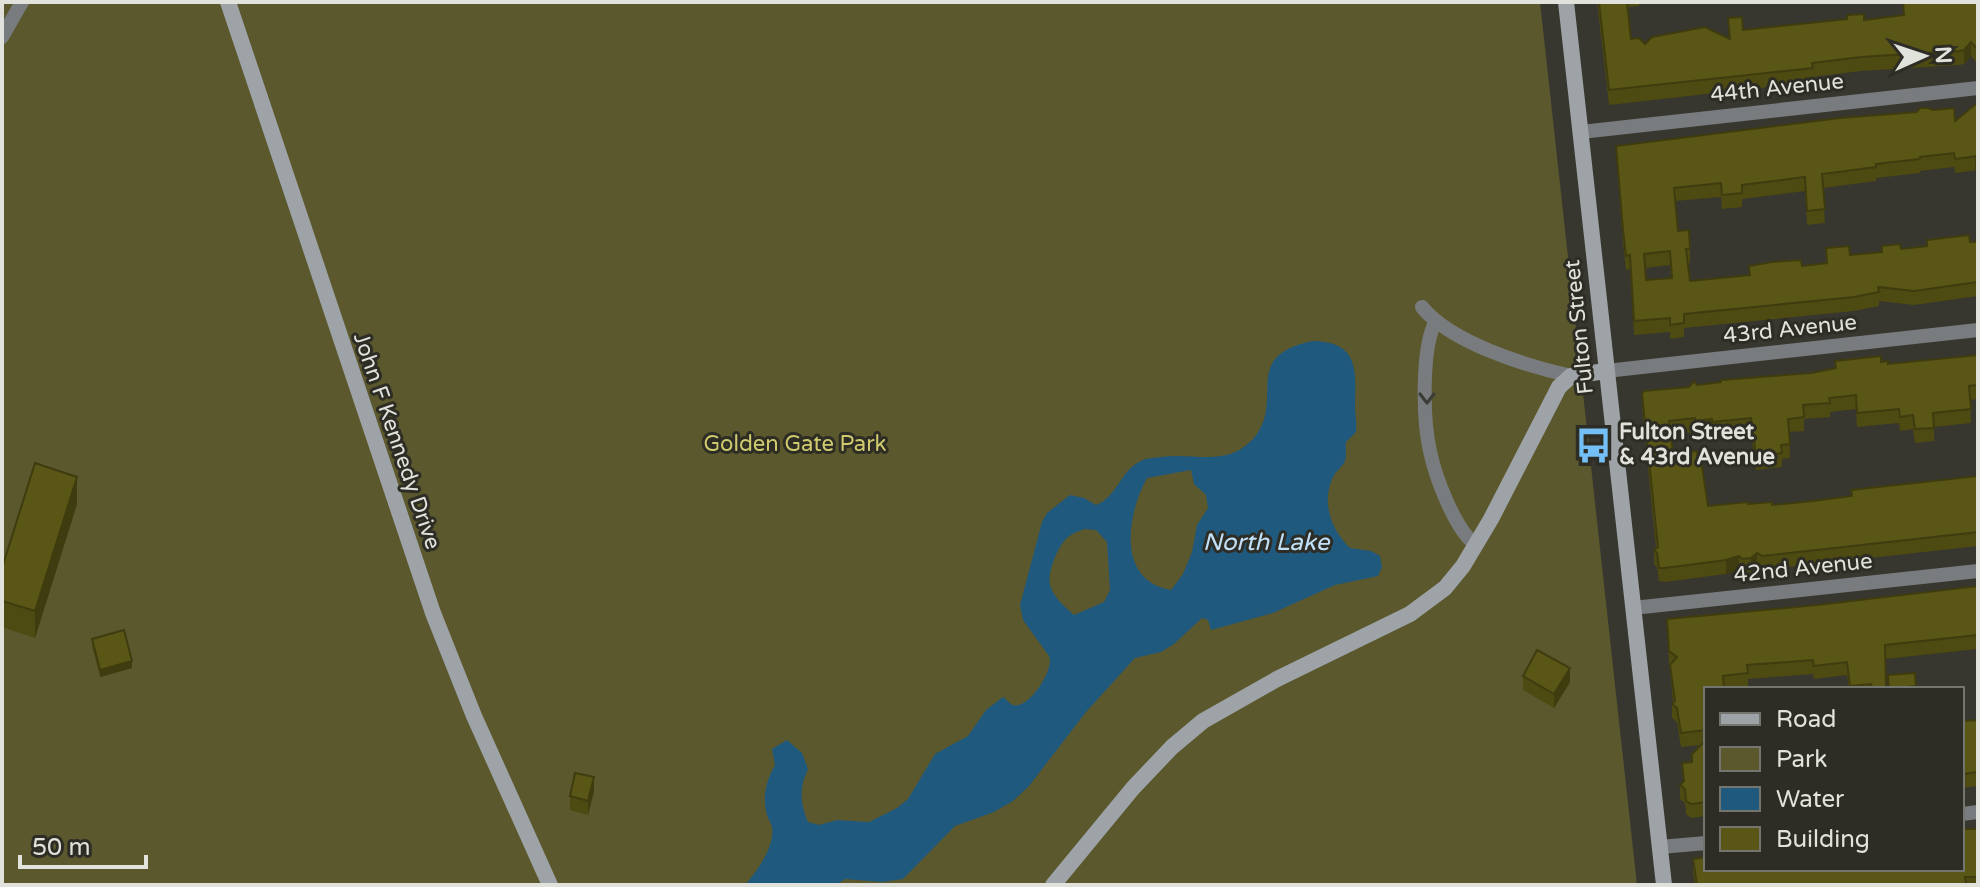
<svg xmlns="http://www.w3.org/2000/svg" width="1980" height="887" viewBox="0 0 1980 887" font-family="'Varela Round',sans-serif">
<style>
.park{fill:#5b582d}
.water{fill:#20597e;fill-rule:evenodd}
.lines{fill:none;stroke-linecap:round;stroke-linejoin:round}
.street{stroke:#797c7f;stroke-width:14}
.secondary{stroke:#9ea3a8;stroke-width:16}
.wall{fill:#4d4a12;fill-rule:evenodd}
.shaded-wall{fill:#3f3c0f}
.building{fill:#5a5615;stroke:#3f3c0f;stroke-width:2;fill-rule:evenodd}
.oneway{stroke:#3c3d37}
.labels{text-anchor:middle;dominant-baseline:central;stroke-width:6;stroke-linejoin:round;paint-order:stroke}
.street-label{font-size:22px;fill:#e2e2dd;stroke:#2d2d25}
.poi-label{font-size:22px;font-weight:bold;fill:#e2e2dd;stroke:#2d2d25;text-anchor:start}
.park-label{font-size:22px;fill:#cfca6e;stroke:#2d2d25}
.water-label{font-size:24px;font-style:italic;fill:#c1e0f7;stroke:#2d2d25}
</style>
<rect width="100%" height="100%" fill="#37372f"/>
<!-- park -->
<path class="park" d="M2,2H1540L1637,885H2Z"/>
<!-- water -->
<path class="water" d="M1313,341C1359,342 1356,370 1355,406C1355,415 1357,423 1356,432L1346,442C1345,447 1347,455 1345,461C1342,467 1336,471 1333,477C1321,502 1331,530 1350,548L1371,551L1380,556L1382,567L1378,576L1335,585L1273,613L1211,630L1208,620L1202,618L1174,644L1161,652L1135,658L1086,712L1029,786L1013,801L994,812L955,826L903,879L882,882L845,879L836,885H745C757,871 775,847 772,827C771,823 768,819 767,815C762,797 766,781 775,765L772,749L787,740L802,753L808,769C799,788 800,802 808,822L819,825L837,820L869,822L897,808L908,799L935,754L968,736L986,710L1003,697C1005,698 1010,704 1013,705C1028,710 1055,670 1049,656L1023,620L1020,605L1042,522L1047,513L1070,495L1084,498L1096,505C1119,496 1119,470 1143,460C1147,458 1156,458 1161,457C1195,452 1226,468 1253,439C1287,401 1238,356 1313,341ZM1191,470L1194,484L1206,495L1208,508L1197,525L1192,552L1183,574L1171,590C1116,581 1127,514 1147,478ZM1085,529L1096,530L1107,542L1110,590L1104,602L1074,615C1066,608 1053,597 1050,585C1047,573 1058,545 1068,537C1073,533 1079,531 1085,529Z"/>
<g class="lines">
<!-- street -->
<g class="street">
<path d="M2,37L22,2"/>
<path d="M1581,132L1978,88"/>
<path d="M1422,307C1451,343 1527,366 1571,376"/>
<path d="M1436,321C1421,347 1423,421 1430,451C1435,476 1455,530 1476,545"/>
<path d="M1606,371L1978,330"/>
<path d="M1633,608L1978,571"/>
<path d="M1962,814L1978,812"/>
<path d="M1660,847L1706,843"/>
</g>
<!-- secondary -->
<g class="secondary">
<path d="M228,2L433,613L474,716L550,885"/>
<path d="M1566,2L1664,885"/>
<path d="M1053,885L1133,788L1172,747L1203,721L1277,679L1410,614L1445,588L1463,566L1491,519L1559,387L1571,376L1606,371"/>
</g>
</g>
<!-- wall -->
<g class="wall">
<path d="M1597,2H1639V6L1628,7L1631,39L1645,44L1729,39L1728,18L1743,30L1864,20L1903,15V2H1978V62H1976L1971,56L1964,64L1959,65L1861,71L1813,77V82L1609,105Z"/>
<path d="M1978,104V170L1955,173L1954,167L1920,171V173L1876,178V181L1823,188L1825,223L1807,225L1805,191L1742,199V207L1722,209L1721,197L1675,201L1678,231L1690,249V263H1688L1690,281L1749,275V266H1802L1826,263V248L1850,255L1978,242V296L1914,305L1879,301V306L1854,311L1684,328V337L1670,339V332L1634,335L1630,269L1626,270L1623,244L1616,146L1955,121ZM1670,265L1671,278L1646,280L1645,268Z"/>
<path d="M1978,355V399L1970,400L1971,423L1934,427V441L1915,443L1913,429L1900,431L1899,423L1857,427L1856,409L1830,412V417L1804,419V431L1789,432L1790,458L1782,459V467L1756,470L1751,432L1712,436V433L1695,435V432L1671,435L1673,453L1698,460L1708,506L1772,505L1851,496V490L1978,476V546L1762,570L1757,567L1751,572L1742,573L1739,570L1726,574L1665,582L1659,581L1657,567L1654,564V550L1656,548L1642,408V394L1697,385L1812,373L1835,368V361L1881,362L1888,364Z"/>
<path d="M77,504L35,638L2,627V568Z"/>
<path d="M1978,586V649L1885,659L1886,689H1849L1847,675L1814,679L1813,674L1748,679V687L1732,689H1706V816L1691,818L1686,814L1685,803L1680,799V785L1683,782L1682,763L1692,762V754L1701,745L1681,747L1677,722L1672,718V704L1673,702L1670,666L1669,665L1667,619L1817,605Z"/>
<path d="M92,639L132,668L100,677L92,646Z"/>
<path d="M1523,676L1570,682L1554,708L1523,690Z"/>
<path d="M1978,720V786L1962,788V721Z"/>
<path d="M594,791L588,815L570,810V796Z"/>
<path d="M1978,829V885H1695L1693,873V859L1706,869Z"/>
</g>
<!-- shaded-wall -->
<g class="shaded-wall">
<path d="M1971,42V56L1964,64V50Z"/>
<path d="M1978,156V170L1975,171V157Z"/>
<path d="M77,477V504L35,638V611Z"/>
<path d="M1757,553V567L1751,572V558Z"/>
<path d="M1739,556V570L1726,574V560Z"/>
<path d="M132,661V668L100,677V670Z"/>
<path d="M1570,668V682L1554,708V694Z"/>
<path d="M594,777V791L588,815V801Z"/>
</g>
<!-- building -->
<g class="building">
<path d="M1599,2H1627L1631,39L1639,38L1645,44L1652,37L1705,27L1730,39L1728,18L1742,17L1743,30L1847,19V15L1864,14V20L1904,15L1903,2H1978V48H1976L1971,42L1964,50L1959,51L1861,57L1812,63L1813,68L1609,90Z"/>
<path d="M1976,104H1978V156L1955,159L1954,153L1920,157V159L1876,164V167L1822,174L1825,209L1807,211L1805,177L1742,185V193L1722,195L1721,183L1674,188L1678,231L1689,230L1690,249H1686L1690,281L1750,275L1749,266L1772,262L1801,260L1802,266L1827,263L1826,248L1849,246L1850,255L1882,252V246L1900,244L1901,249L1927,246V240L1969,235L1970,242H1978V282L1914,291L1878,287L1879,292L1854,297L1684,314V323L1670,325V318L1634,321L1630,255L1626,256L1623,230L1616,146L1840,118L1917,112L1920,108H1928L1933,110L1954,108L1955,121ZM1670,251L1672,278L1646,280L1644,254Z"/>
<path d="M1978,355V385L1969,386L1971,409L1933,413L1934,428L1915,429L1913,415L1900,417L1899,409L1857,413L1856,395L1829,398L1830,403L1803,405L1804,417L1788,419L1790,444L1781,445L1782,453L1756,456L1751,418L1712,422V419L1695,421V418L1669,421L1673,453L1697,451L1698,460L1701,459L1708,506L1748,502V504L1772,502V505L1813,501L1852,496L1851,490L1978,476V532L1762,556L1757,553L1751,558L1742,559L1739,556L1726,560L1665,568H1659L1657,553L1654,550L1658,547L1642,394L1644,391L1689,387L1694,381L1697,385L1721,382V380L1812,373L1836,368L1835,361L1881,356V362L1888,361V364Z"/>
<path d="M35,463L77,477L35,611L2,601V568Z"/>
<path d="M1978,586V635L1885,645L1886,687H1872L1871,684L1850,686L1847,662L1814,666L1813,660L1747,665L1748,673L1723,676L1724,689H1706V730L1681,733L1677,708L1672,704L1675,701L1670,665L1677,657L1669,651L1667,619L1817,605Z"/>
<path d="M124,630L132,661L100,670L92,639Z"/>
<path d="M1537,650L1570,668L1554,694L1523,676Z"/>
<path d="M1915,673L1916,686L1889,689L1888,675Z"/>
<path d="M1978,720V772L1962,774V721Z"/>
<path d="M1706,740V802L1691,804L1686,801L1685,789L1680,785L1684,781L1682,763L1692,762V754Z"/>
<path d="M575,773L594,777L588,801L570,796Z"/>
<path d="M1962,829H1978V877H1965L1966,885H1697L1693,859L1706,857V869H1962Z"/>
</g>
<!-- one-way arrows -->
<defs><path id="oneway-chevron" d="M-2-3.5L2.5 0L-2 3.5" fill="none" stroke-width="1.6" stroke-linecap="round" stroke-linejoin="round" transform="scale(2)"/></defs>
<use class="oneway" href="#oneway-chevron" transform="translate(1427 398) rotate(90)"/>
<!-- icons -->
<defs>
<symbol id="bus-bare" viewBox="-9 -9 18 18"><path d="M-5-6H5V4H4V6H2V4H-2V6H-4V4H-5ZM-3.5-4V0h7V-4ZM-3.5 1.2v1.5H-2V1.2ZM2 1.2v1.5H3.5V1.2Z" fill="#74c0f6" stroke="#2d2d25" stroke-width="2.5" paint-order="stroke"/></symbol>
</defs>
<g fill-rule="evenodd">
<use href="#bus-bare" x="1568" y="420" width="51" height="51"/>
</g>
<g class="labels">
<!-- street labels -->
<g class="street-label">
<text transform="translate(1777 88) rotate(-6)">44th Avenue</text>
<text transform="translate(1579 327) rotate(-96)">Fulton Street</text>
<text transform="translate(1790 329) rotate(-6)">43rd Avenue</text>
<text transform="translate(397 441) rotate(71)">John F Kennedy Drive</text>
<text transform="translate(1803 568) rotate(-6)">42nd Avenue</text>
</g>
<!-- poi labels -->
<g class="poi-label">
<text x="1619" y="432">Fulton Street<tspan x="1619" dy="25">&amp; 43rd Avenue</tspan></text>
</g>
<!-- park labels -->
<g class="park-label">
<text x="795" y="444">Golden Gate Park</text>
</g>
<!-- water labels -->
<g class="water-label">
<text x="1266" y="542">North Lake</text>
</g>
</g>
<!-- border -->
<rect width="1980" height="887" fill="none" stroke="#e2e2dd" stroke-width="8"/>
<!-- legend -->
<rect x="1704" y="687" width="260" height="184" fill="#2d2d25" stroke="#75756f" stroke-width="2"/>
<rect x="1720" y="713" width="40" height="12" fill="#9ea3a8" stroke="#75756f" stroke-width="2"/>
<text x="1776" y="727" font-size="24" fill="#e2e2dd">Road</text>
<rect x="1720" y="747" width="40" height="24" fill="#5b582d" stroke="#75756f" stroke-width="2"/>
<text x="1776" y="767" font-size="24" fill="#e2e2dd">Park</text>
<rect x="1720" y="787" width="40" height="24" fill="#20597e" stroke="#75756f" stroke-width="2"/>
<text x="1776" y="807" font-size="24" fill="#e2e2dd">Water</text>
<rect x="1720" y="827" width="40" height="24" fill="#5a5615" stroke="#75756f" stroke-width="2"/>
<text x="1776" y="847" font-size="24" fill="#e2e2dd">Building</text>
<!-- north arrow -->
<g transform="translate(1924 56) rotate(87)" stroke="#2d2d25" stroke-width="6" paint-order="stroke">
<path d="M0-6L14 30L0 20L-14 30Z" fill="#e2e2dd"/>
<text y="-12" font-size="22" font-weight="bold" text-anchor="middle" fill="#e2e2dd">N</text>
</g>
<!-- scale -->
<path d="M20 855v12h126v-12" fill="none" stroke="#e2e2dd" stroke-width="4"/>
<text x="32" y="855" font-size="24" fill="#e2e2dd" stroke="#2d2d25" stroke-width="6" paint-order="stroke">50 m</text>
</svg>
